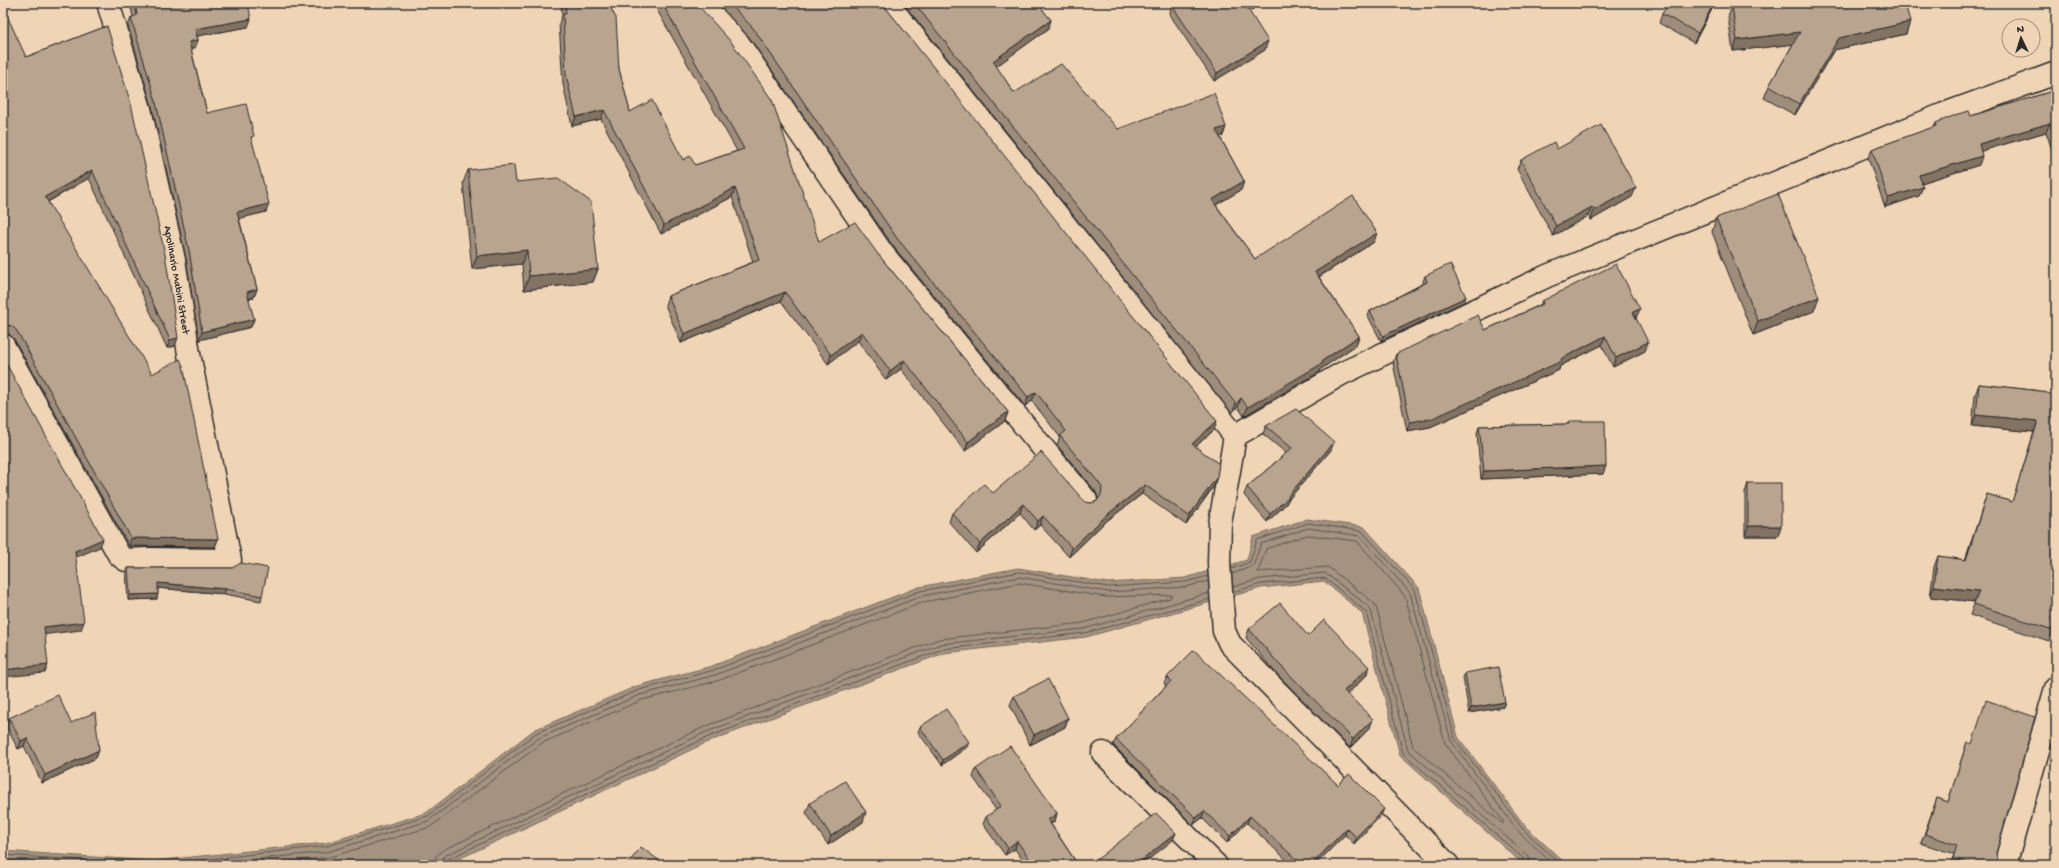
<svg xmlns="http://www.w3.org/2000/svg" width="2059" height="868" viewBox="0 0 2059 868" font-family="'Gochi Hand',sans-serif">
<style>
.water{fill:#a49381;stroke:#74695f}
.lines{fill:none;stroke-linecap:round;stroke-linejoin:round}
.shore{stroke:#5b554d;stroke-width:1}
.minor-casing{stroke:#2b2b2b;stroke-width:25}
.minor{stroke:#efd4b6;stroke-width:22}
.wall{fill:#9f8d7b;stroke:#2b2b2b}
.shaded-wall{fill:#827364;stroke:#2b2b2b}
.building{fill:#b9a48f;stroke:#2b2b2b}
.labels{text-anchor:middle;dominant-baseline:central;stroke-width:3;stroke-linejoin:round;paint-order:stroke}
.street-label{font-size:11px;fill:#2b2b2b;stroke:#efd4b6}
</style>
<rect width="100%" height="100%" fill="#efd4b6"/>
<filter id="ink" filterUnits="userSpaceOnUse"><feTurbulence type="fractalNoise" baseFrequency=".025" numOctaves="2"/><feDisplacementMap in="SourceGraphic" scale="8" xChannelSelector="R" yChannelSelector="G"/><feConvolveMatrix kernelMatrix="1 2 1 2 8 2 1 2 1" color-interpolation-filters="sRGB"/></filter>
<g filter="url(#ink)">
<!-- water -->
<path class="water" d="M1307,519L1364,527L1419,588L1458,737L1525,826L1567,865H1524L1400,755L1362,613L1324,581L1261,588L1086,637L944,653L710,741L446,865H3V851L154,861L326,843L426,813L534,730L637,686L712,666L919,587L1018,568L1108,583L1185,578L1247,560L1253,537Z"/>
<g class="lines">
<!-- shore -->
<g class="shore">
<path d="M1308,535L1357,541L1405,596L1445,743L1503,821V824L1413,747L1377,610L1374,603L1328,567L1258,572L1266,549Z"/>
<path d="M1231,569L1250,562L1257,540L1308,523L1362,531L1415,590L1455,739L1522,828L1561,865"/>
<path d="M1232,574L1253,566L1261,544L1308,528L1360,536L1410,593L1451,741L1518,831L1554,865"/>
<path d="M1233,587L1260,579L1325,573L1368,606L1371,611L1408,750L1529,857L1531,865"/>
<path d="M1233,592L1261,584L1325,578L1366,612L1403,753L1525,860L1526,865"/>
<path d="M3,855L155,865L327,846L428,816L536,733L639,690L714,670L920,591L1019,572L1108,587L1186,582L1208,576"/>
<path d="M3,860L82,865"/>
<path d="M200,865L327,852L428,821L539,738L640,695L715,675L922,596L1019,577L1108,592L1186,587L1208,581"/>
<path d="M257,865L330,857L430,827L542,743L642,700L717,681L924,602L1019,583L1106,597L1172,595L1170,598L1083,623L939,639L704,727L443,850L436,856L435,865"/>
<path d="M441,865L442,859L446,855L706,732L941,644L1084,629L1209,593"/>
<path d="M446,865L448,859L708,737L943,649L1085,633L1210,599"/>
</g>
<defs>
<g id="minor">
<path d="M701,3L739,44L883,254L1086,500"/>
<path d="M887,3L1235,436L1341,374L1547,276L1944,114L2056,73"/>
<path d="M3,345L119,555L126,560L147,559L230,560L189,354L174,260L140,109L108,3"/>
<path d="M1235,436L1220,523L1219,563L1224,631L1230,644L1448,865"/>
<path d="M1103,753L1216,865"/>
<path d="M2005,865L2056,688"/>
</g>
</defs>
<!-- minor casing -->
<use href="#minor" class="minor-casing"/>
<!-- minor -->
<use href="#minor" class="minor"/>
</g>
<!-- wall -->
<g class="wall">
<path d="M130,3H248V27L197,36L198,40L195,48L191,49L207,113L252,141L266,212L239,218L257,289L254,297L248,299L254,319L251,327L199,340L186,258L152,106L128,26L131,18L133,17Z"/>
<path d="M561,3H608L619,69L630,112L683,160L695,165L737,151L653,3H696L819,242L877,253L1008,412L1005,421L965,451L901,369L886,380L858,341L828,364L781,301L681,343L665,305L668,296L753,262L732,197L661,234L601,119L572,126L563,84L559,23L562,16Z"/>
<path d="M717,3H882L1214,430L1195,447L1214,486L1186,525L1142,494L1104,523L1069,557L1040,525L1034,530L1020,513L976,553L949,522L952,513L993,493L1091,503L1097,501L1098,498L1096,492L1057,445L1060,437L1032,401L1025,406L893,246L749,37Z"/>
<path d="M903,3H1037L1051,20L1048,29L996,66L1014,93L1118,129L1223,136L1220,137L1244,181L1241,190L1216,205L1255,259L1374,242L1319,277L1359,336L1356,345L1321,369L1320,372L1244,416L1238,407L1232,413Z"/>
<path d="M1171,3H1263L1249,11L1265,50L1214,81L1170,15Z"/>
<path d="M1714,3L1711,11L1694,43L1659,23L1662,14Z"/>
<path d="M1732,6L1910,22L1906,34L1834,50L1795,115L1764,98L1769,86L1793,44L1733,51L1728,17Z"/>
<path d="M107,26L175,346L167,348L89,178L48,202L218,539L215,547L129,546L14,339L9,334L4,333L26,57Z"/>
<path d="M2056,90V162L2046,132L1981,151L1979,165L1921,183L1919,196L1885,207L1868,158L1872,149L1934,127L1936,123L1971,116Z"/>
<path d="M1557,149L1632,197L1591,220L1588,216L1553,236L1517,169L1521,160Z"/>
<path d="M468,170L516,182L598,269L593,282L524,290L522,264L472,269L463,183Z"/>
<path d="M1716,218L1814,311L1753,335L1712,232Z"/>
<path d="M1425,276L1464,302L1381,341L1368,316L1370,311L1424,283L1423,281Z"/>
<path d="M1542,301L1636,318L1645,351L1613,367L1602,345L1560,366L1559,370L1430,427L1407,431L1393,363L1396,354L1485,330L1540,305Z"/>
<path d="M1979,384L2041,391L2056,622L2049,641L1970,615L1975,602L1930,597L1934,567L1938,556L1965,560L1987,494L2012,502L2034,432L1972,426L1975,395Z"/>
<path d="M1569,421L1603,474L1481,479L1477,434L1479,426L1568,424Z"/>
<path d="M1266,426L1331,450L1288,500L1286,504L1267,522L1244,495L1247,487L1286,453L1263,434Z"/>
<path d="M1748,483L1778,536H1745V493Z"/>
<path d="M128,568H232L262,596L261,601L224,594L158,588L157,599L128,600L126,572Z"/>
<path d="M1249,629L1308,636L1369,667L1366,676L1347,694L1370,728L1350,748L1275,672L1246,638Z"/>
<path d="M1465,673L1505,702L1503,707L1469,713L1463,678Z"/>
<path d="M1167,677L1338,785L1381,815L1354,844L1345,835L1315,865H1292L1247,823L1227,843L1202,818L1193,825L1113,745L1116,739L1166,686L1164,684Z"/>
<path d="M1014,696L1068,718L1065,727L1030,745L1010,705Z"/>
<path d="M9,718L71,723L99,750L96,758L42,783L24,746L18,749L6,726Z"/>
<path d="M920,727L967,747L942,765L918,732Z"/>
<path d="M1967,742L1996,853L1997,865H1950L1954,854L1921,843L1937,798L1948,802Z"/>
<path d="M976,769L1057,813L1055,821L1051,824L1078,865H1026L1015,849L1005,855L983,824L986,817L996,810L973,777Z"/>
<path d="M810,803L863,822L828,845L806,813Z"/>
</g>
<!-- shaded-wall -->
<g class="shaded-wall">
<path d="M1252,3H1263L1243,15L1246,6Z"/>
<path d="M1714,3L1711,11L1694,43L1698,33Z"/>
<path d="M251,19L248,27L192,37L195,29Z"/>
<path d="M1051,20L1048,29L990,71L993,61Z"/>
<path d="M1910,22L1906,34L1834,50L1795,115L1799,104L1839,38Z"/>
<path d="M1800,32L1796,44L1733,51L1737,40Z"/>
<path d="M198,40L195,48L186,50L189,42Z"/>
<path d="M1268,41L1265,50L1214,81L1217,73Z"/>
<path d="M604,110L601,119L572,126L576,117Z"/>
<path d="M2050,123L2046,132L1975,153L1979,144Z"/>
<path d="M1226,127L1223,136L1213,139L1216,130Z"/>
<path d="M1982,156L1979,165L1915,185L1919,175Z"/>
<path d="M92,170L89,178L42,205L45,197Z"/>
<path d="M1244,181L1241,190L1209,209L1212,200Z"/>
<path d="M1923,187L1919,196L1885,207L1888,198Z"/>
<path d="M735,188L732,197L661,234L664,225Z"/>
<path d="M1636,188L1632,197L1591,220L1594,210Z"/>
<path d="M269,204L266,212L234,220L237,212Z"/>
<path d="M1592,207L1588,216L1553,236L1556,226Z"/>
<path d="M1377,233L1374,242L1312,281L1315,272Z"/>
<path d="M527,250L522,264L472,269L477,256Z"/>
<path d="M598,269L593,282L524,290L529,276Z"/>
<path d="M257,289L254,297L244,300L247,292Z"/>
<path d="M785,292L781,301L681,343L684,334Z"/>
<path d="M1466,297L1464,302L1381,341L1383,336Z"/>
<path d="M1819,297L1814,311L1753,335L1758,321Z"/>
<path d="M1640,309L1636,318L1633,312Z"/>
<path d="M254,319L251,327L199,340L202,332Z"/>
<path d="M3,325H7L4,333H3Z"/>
<path d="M862,332L858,341L828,364L831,355Z"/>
<path d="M1359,336L1356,345L1321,369L1320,372L1244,416L1248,407L1322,361Z"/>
<path d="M1605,336L1602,345L1560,366L1559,370L1430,427L1407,431L1410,422L1561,359Z"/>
<path d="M178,338L175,346L167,348L170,340Z"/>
<path d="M1648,342L1645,351L1613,367L1616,358Z"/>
<path d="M904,360L901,369L886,380L890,371Z"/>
<path d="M1036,392L1032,401L1025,406L1028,397Z"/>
<path d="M1241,398L1238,407L1232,413L1236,404Z"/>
<path d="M1008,412L1005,421L965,451L968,442Z"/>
<path d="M1976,415L2038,421L2034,432L1972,426Z"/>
<path d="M1217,421L1214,430L1188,453L1192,444Z"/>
<path d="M1334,442L1331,450L1288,500L1286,504L1267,522L1270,514L1288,496Z"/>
<path d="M1606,466L1603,474L1481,479L1484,471Z"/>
<path d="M1217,477L1214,486L1186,525L1189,516Z"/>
<path d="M1145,485L1142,494L1104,523L1069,557L1072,548L1108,514Z"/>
<path d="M1023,504L1020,513L976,553L980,544Z"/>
<path d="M1043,516L1040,525L1034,530L1038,521Z"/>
<path d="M1748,526H1781L1778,536H1745Z"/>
<path d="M131,538L218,539L215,547L129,546Z"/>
<path d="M103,539L100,547L72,559L75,551Z"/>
<path d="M158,583L226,589L224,594L156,588Z"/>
<path d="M1934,586L1979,591L1975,602L1930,597Z"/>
<path d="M158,594L157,599L128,600L130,595Z"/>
<path d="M84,622L81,630L41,635L44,627Z"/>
<path d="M48,665L45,673L3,677V670Z"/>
<path d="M1369,667L1366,676L1341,700L1344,691Z"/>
<path d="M1505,702L1503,707L1469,713L1471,708Z"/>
<path d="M1068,718L1065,727L1030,745L1034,735Z"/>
<path d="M1373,719L1370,728L1350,748L1353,739Z"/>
<path d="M27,738L24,746L18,749L21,741Z"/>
<path d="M969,742L967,747L942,765L943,760Z"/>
<path d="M99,750L96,758L42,783L45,775Z"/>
<path d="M1384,809L1381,815L1354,844L1356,837Z"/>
<path d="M1204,811L1202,818L1193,825L1196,818Z"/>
<path d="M866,812L863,822L828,845L831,836Z"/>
<path d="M1057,813L1055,821L1045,827L1048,820Z"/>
<path d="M1250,816L1247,823L1227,843L1230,836Z"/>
<path d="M1347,828L1345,835L1315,865H1311Z"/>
<path d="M1176,833L1173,840L1142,865H1136Z"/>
<path d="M1017,841L1015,849L1005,855L1008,848Z"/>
</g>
<!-- building -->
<g class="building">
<path d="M135,3H248L251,19L195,29L198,40L189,42L207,113L246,104L254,136L251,137L269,204L237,212L257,289L247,292L254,319L202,332L189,250L155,98L131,18L137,15Z"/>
<path d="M565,3H608L616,18L619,69L630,112L652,100L683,160L690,156L695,165L744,149L662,3H696L732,43L772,100L819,242L855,222L877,253L1008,412L968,442L904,360L890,371L862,332L831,355L785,292L684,334L668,296L759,260L735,188L664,225L604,110L576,117L566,75L563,14H566Z"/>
<path d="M729,3H882L1217,421L1192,444L1219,464L1217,477L1189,516L1145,485L1108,514L1072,548L1043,516L1038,521L1023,504L980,544L952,513L984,484L993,493L1041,452L1085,502L1091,503L1097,501L1101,495L1102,488L1099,483L1060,436L1066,431L1036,392L1028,397L896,237L753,28Z"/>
<path d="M914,3H1037L1051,20L993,61L1014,93L1061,64L1118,129L1214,93L1226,127L1216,130L1244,181L1212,200L1255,259L1353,196L1377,233L1315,272L1359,336L1322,361L1323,363L1248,407L1241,398L1236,404Z"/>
<path d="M1173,3H1252L1246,6L1268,41L1217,73L1173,7Z"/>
<path d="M1668,3H1714L1698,33L1662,14Z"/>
<path d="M1755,3H1905L1910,22L1839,38L1799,104L1769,86L1800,32L1737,40L1732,6Z"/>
<path d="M3,7L26,57L107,26L131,104L165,254L178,338L170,340L92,170L45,197L152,374L180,359L183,366L218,539L131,538L17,331L12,326L7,325H3Z"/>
<path d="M2056,90V143L2050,123L1979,144L1982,156L1919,175L1923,187L1888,198L1872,149L1936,126V123L1958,114L1969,111L1971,116Z"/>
<path d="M1601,125L1636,188L1594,210L1592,207L1556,226L1521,160L1554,142L1557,149Z"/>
<path d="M514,165L516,182L558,178L591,202L598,269L529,276L527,250L477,256L468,170Z"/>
<path d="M1778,194L1819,297L1758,321L1716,218Z"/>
<path d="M1450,264L1466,297L1383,336L1370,311L1427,282L1425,276Z"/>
<path d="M1616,264L1640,309L1633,312L1648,342L1616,358L1605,336L1561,359L1562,361L1433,418L1410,422L1396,354L1478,315L1485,330L1543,304L1542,301Z"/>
<path d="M3,358L103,539L75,551L84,622L44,627L48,665L3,670Z"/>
<path d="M1979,384L2041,391L2056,396V622L2053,630L1974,604L1979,591L1934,586L1938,556L1966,560L1987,494L2012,502L2038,421L1976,415Z"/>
<path d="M1296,409L1334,442L1288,496L1289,497L1270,514L1247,487L1292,448L1266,426Z"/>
<path d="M1569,421H1605L1606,466L1484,471L1479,426L1569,424Z"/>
<rect x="1748" y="483" width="33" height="43"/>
<path d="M241,563L268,568L262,596L226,589L158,583V594L130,595L128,568H232Z"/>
<path d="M1280,603L1308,636L1324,620L1369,667L1344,691L1373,719L1353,739L1278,663L1249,629Z"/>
<path d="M1194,650L1338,785L1349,774L1384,809L1356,837L1347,828L1311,865H1302L1250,816L1230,836L1204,811L1196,818L1116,739L1171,681L1167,677Z"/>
<path d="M1498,667L1505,702L1471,708L1465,673Z"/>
<path d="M1048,679L1068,718L1034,735L1014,696Z"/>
<path d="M58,695L71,723L95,712L99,750L45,775L27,738L21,741L9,718Z"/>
<path d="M1986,700L2035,717L1996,853L1998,862L1997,865H1974L1953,858L1957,845L1925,834L1937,798L1948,802L1967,742L1972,744Z"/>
<path d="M946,709L969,742L943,760L920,727Z"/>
<path d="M1010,746L1057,813L1048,820L1078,865H1034L1017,841L1008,848L986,817L1001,806L976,769Z"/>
<path d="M845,781L866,812L831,836L810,803Z"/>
<path d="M1156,813L1176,833L1136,865H1090Z"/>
<path d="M641,847L665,865H627Z"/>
</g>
</g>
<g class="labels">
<!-- street labels -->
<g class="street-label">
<text transform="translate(176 280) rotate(80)">Apolinario Mabini Street</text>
</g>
</g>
<!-- margin -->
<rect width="2059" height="868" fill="none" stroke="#efd4b6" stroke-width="16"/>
<rect x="8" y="8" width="2043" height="852" fill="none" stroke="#2b2b2b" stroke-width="1.5" filter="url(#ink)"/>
<!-- north arrow -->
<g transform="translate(2021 38) rotate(356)"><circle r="19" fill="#efd4b6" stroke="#a1907e"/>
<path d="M0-3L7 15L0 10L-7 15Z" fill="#2b2b2b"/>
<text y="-6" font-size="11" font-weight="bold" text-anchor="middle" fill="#2b2b2b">N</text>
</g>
</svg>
